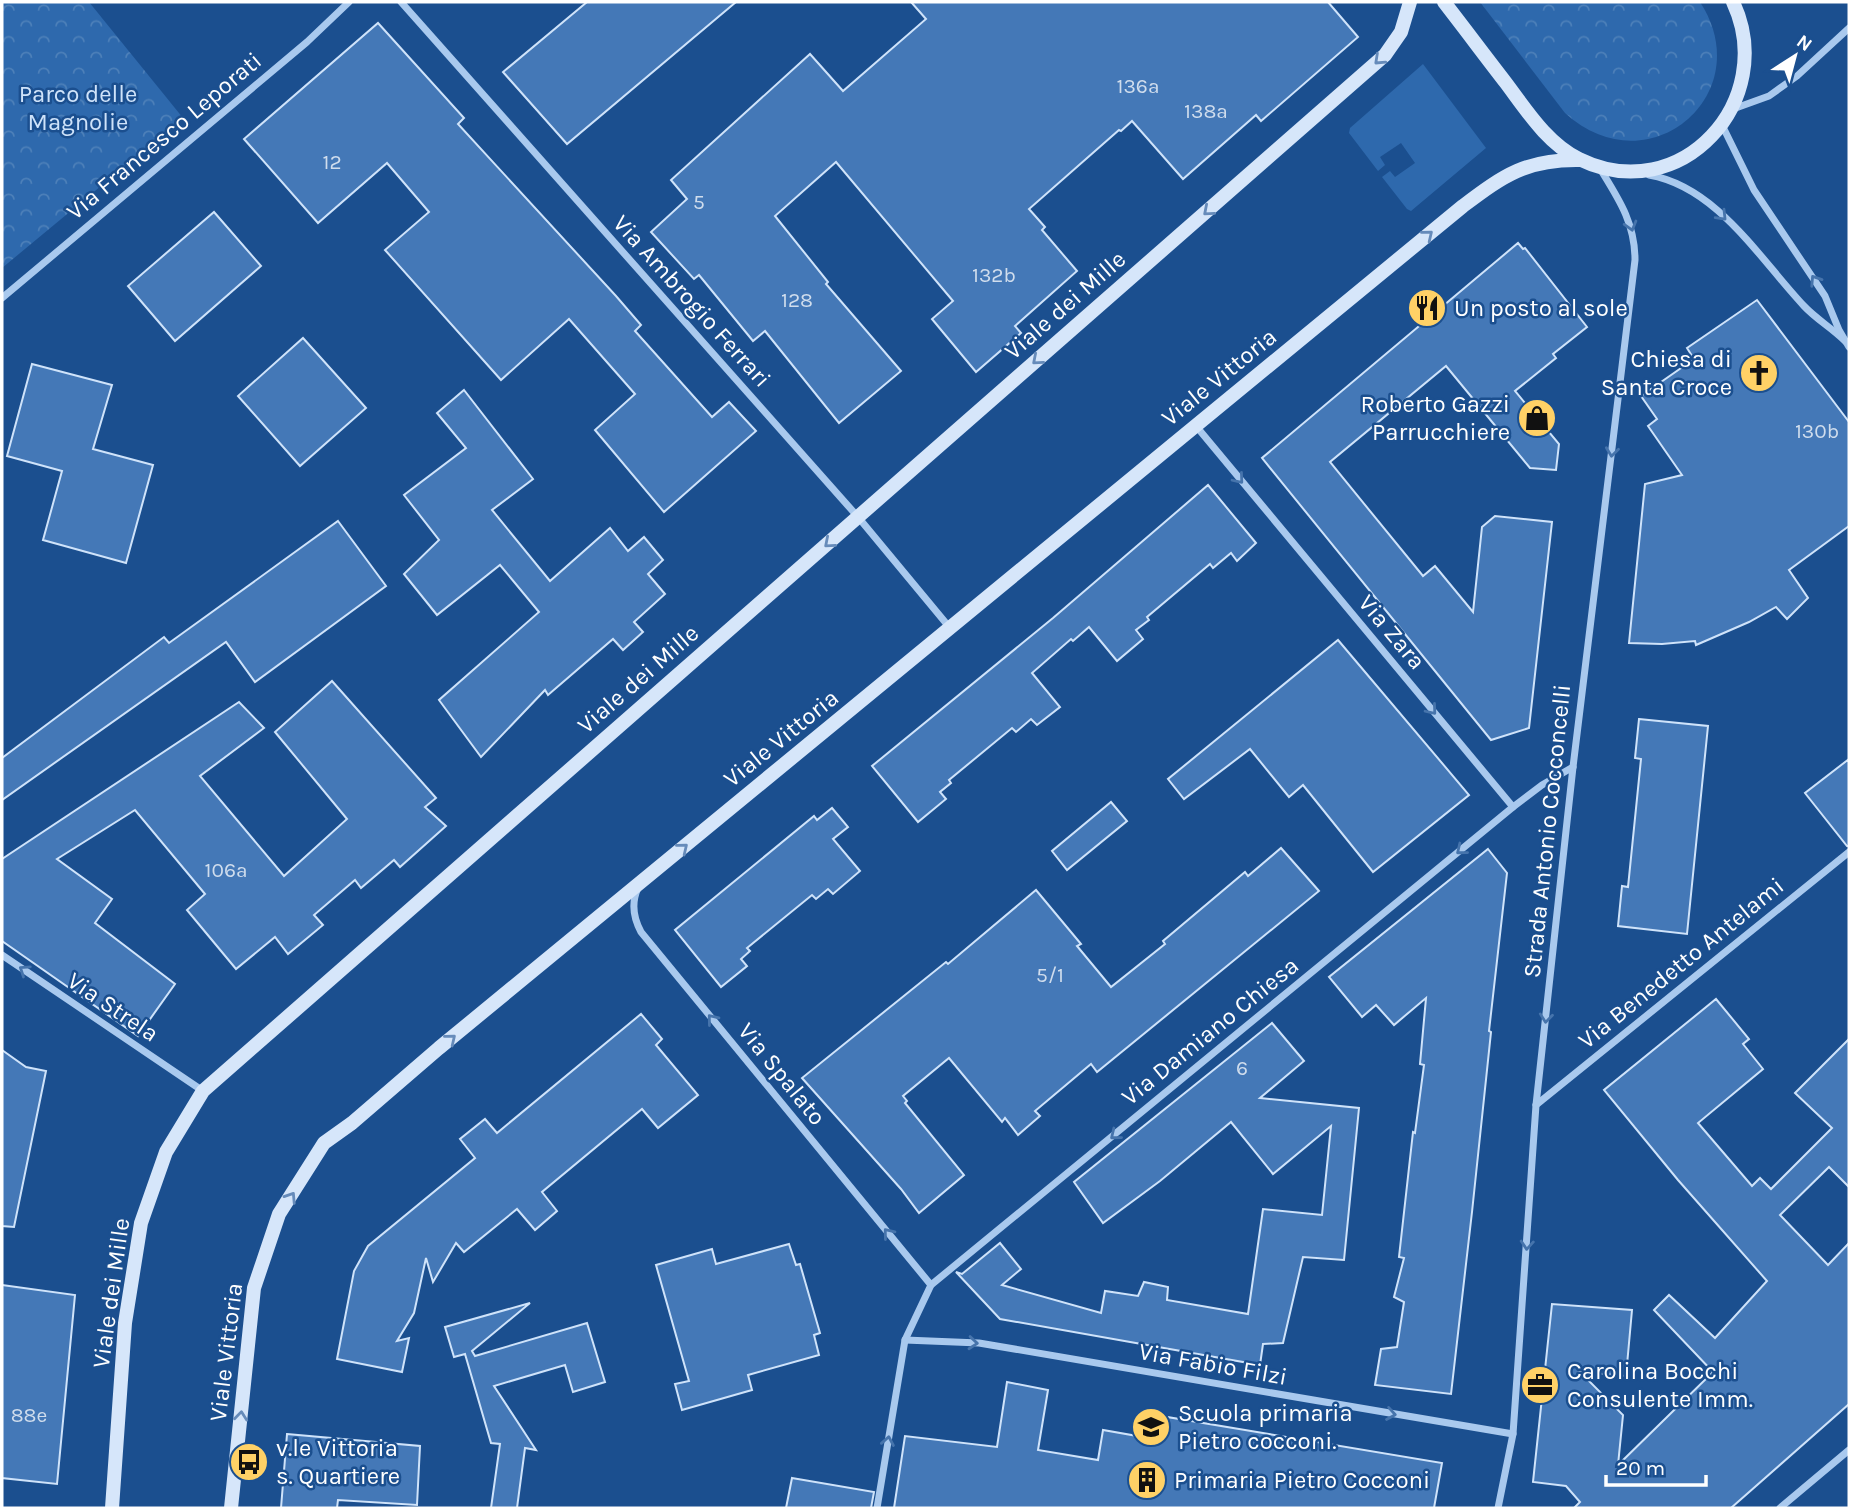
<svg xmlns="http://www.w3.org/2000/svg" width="1851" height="1510" viewBox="0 0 1851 1510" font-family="Karla,sans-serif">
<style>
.grass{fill:#2e69ad}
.park{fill:url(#park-crowns)}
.building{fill:#4478b7;stroke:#cfe3fa;stroke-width:2}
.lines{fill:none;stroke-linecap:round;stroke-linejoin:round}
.street{stroke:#a9c9ee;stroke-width:7}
.secondary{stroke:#d6e6fa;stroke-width:14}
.oneway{stroke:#668bba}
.oneway2{stroke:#4674ac}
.labels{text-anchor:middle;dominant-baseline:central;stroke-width:5;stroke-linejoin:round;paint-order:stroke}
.number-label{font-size:21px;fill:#d0dded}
.park-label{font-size:24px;fill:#cfe3fa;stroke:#1b4f8f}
.street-label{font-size:24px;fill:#fff;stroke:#1b4f8f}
.poi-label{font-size:24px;fill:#fff;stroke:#1b4f8f;text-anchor:start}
</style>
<defs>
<pattern id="park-crowns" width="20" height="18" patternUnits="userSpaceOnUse" patternTransform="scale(1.75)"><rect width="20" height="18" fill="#2e69ad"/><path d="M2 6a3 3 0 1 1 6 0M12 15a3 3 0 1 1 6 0" fill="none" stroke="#4d80b9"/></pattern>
</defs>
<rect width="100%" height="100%" fill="#1b4f8f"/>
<!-- grass -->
<path class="grass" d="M1423,64L1486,148L1411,211L1407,209L1382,177L1390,171L1395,177L1415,163L1401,143L1380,157L1385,165L1378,171L1349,133L1350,128Z"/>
<!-- park -->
<g class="park">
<path d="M2,2H89L183,118L2,268Z"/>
<path d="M1480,2H1700C1760,94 1648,189 1565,113Z"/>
</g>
<!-- building -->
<g class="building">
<path d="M587,2H736L567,144L503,72Z"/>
<path d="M911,2H1328L1358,37L1261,121L1256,115L1183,179L1132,121L1121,131L1119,130L1029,209L1045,227L1042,230L1077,271L1015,326L1021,333L976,372L932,319L953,301L836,162L775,216L828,282L826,284L901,371L839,423L765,331L753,341L699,275L694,279L651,232L687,199L671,180L810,54L843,91L926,19Z"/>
<path d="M378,23L464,118L458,124L616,296L641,325L635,331L712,417L729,402L756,431L664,512L595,430L635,394L569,319L501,380L385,250L429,212L387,163L318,223L244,139Z"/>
<path d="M214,212L261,266L175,341L128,286Z"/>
<path d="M1518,243L1523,249L1525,248L1587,327L1553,354L1556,358L1515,391L1559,444L1556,470L1530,468L1446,366L1330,462L1423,576L1435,566L1473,612L1482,527L1495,516L1552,522L1529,728L1491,740L1262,458Z"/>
<path d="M1757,300L1849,422V526L1789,570L1808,598L1787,619L1776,607L1749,622L1696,645L1695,641L1662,644L1629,643L1645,484L1682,475L1648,426L1657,419L1641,396L1694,359L1687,348Z"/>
<path d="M303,338L366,408L300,466L238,396Z"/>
<path d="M32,364L112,385L93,449L153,465L126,563L43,540L62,471L7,456Z"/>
<path d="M464,390L533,479L492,510L550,581L610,528L628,551L644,537L663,560L648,574L665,594L634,622L643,632L623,650L613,639L548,695L545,690L481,757L439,700L539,612L500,565L437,615L404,574L439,540L404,495L466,448L437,413Z"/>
<path d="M1208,485L1256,543L1237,561L1231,553L1213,568L1210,564L1147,617L1149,620L1136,630L1143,639L1117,661L1089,627L1073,641L1071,639L1032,673L1060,707L1037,725L1031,719L1016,732L1012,728L949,780L951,783L940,792L946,799L918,822L872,766L1053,618Z"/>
<path d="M338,521L386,586L255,682L226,642L2,800V758L164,637L169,643Z"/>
<path d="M1338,640L1469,795L1373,872L1303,785L1289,797L1250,749L1184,799L1168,779Z"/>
<path d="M332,681L436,798L425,807L446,826L400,867L394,860L361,888L355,880L314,915L323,925L288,954L275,937L236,969L187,910L205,894L135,810L57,859L112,899L95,923L175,984L138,1036L2,941V859L239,702L264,728L200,776L284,876L347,819L275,732Z"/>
<path d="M1639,719L1708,726L1687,934L1618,926L1622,886L1628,887L1641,759L1635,758Z"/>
<path d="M1849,759V846H1847L1805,793Z"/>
<path d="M1111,802L1127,821L1067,870L1052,851Z"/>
<path d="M832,808L848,827L833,839L860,871L833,894L828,889L816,899L812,895L747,948L750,951L741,959L747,966L721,987L675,930L814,816L817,820Z"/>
<path d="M1281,848L1319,891L1097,1072L1091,1064L1035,1111L1040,1116L1018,1135L1005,1118L1002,1122L949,1058L903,1096L907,1101L905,1103L964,1175L919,1213L901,1189L802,1078L946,962L948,964L1036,890L1081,944L1077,946L1111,987L1165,944L1163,941L1245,872L1248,876Z"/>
<path d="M1488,849L1507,873L1489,1031L1491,1032L1472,1212L1451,1394L1375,1385L1381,1349L1397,1347L1404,1302L1394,1297L1404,1258L1399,1257L1413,1132L1415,1133L1424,1065L1420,1064L1426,998L1394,1025L1376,1005L1362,1017L1329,977Z"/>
<path d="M1716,999L1749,1039L1743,1044L1763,1069L1698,1123L1752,1186L1760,1178L1771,1189L1832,1128L1795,1093L1849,1039V1187L1829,1167L1780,1215L1828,1265L1849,1243V1404L1731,1508H1574L1580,1502L1566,1486L1533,1482L1552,1304L1632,1310L1626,1376L1580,1372L1623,1415L1618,1465L1713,1372L1654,1310L1669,1295L1715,1338L1767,1281L1678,1180L1604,1090Z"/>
<path d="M641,1014L662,1039L656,1045L698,1095L658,1128L642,1109L542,1192L557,1211L535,1230L517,1209L464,1252L456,1243L433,1282L426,1258L414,1313L397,1341L409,1338L402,1372L337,1359L354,1271L368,1246L475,1158L460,1139L485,1119L497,1133Z"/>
<path d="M1272,1023L1304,1061L1260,1098L1359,1108L1344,1260L1303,1257L1283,1343L1263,1344L1260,1365L1000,1319L956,1272L962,1274L1000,1243L1021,1269L1002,1285L1101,1313L1105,1291L1138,1296L1144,1282L1168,1287L1167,1300L1248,1314L1263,1209L1322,1215L1331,1126L1273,1174L1231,1122L1160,1181L1103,1223L1074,1182Z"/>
<path d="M2,1050L26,1067L46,1071L14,1227L2,1226Z"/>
<path d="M789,1244L796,1265L800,1264L820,1333L814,1335L819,1355L748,1375L752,1390L682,1410L675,1384L689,1381L656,1265L712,1249L716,1264Z"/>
<path d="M2,1285L75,1295L57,1484L2,1478Z"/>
<path d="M530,1303L472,1351L475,1356L587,1323L605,1382L573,1392L565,1365L494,1386L536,1450L525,1448L517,1508H491L500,1444L491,1443L465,1354L454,1357L445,1327Z"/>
<path d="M1007,1382L1048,1390L1038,1450L1098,1460L1103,1430L1143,1437L1145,1423L1159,1425L1161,1416L1442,1463L1434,1508H894L905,1436L997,1447Z"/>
<path d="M287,1434L420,1446L417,1505L338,1500L337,1508H281Z"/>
<path d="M792,1478L874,1492L871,1508H786Z"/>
</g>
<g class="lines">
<!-- street -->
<g class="street">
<path d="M401,2L858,517L950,628"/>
<path d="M1733,109L1769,96L1797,76L1849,28"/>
<path d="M1722,125L1754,190L1825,296L1839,330L1849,347"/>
<path d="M1649,175C1717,187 1759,258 1804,306C1816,319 1832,328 1845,341"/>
<path d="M2,298L307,42L349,2"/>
<path d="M1196,426L1513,807L1542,785L1573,767"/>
<path d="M638,888C631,903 633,917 641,932L931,1285"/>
<path d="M2,955L203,1091"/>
<path d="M1536,1105L1849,852"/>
<path d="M905,1340L979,1343L1513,1434"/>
<path d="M877,1508L905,1340L931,1285L1513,807"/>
<path d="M1498,1508L1513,1434L1536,1105L1573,767L1635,260C1635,222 1618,198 1599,167"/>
<path d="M1780,1508L1849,1450"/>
</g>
<!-- secondary -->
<g class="secondary">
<path d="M1444,2C1465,29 1485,56 1506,83C1527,111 1547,143 1579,159C1681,209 1779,100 1733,2"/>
<path d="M112,1508L125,1323L141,1223L166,1152L203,1091L1385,55L1401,32L1410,2"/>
<path d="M231,1508L254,1288L279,1214L324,1143L352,1123L439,1048L1463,206C1504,175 1527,159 1580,160"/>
</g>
</g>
<!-- one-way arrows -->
<defs><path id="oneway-chevron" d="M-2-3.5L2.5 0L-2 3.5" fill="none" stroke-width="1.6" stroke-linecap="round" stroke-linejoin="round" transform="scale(1.75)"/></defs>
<g class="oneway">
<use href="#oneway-chevron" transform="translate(1379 60) rotate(137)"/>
<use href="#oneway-chevron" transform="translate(1208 211) rotate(139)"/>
<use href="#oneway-chevron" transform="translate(1428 235) rotate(-39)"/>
<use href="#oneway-chevron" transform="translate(1037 360) rotate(139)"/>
<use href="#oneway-chevron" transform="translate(829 543) rotate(139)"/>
<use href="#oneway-chevron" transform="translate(683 848) rotate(-39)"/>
<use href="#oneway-chevron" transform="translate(451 1039) rotate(-39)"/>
<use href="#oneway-chevron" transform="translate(291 1197) rotate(-57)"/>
<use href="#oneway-chevron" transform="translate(241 1416) rotate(-84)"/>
</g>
<g class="oneway2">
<use href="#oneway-chevron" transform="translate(1722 216) rotate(46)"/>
<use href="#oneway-chevron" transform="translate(1631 226) rotate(74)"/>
<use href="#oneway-chevron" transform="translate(1815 280) rotate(-123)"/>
<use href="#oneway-chevron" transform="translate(1612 452) rotate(97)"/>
<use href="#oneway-chevron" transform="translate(1239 479) rotate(50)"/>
<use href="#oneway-chevron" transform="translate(1432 710) rotate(50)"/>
<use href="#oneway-chevron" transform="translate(1461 850) rotate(141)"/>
<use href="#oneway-chevron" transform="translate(24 970) rotate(-146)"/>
<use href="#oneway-chevron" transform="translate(1546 1018) rotate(96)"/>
<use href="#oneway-chevron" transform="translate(712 1019) rotate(-129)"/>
<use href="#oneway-chevron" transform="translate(1115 1135) rotate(141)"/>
<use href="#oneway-chevron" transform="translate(888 1233) rotate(-129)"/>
<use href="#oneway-chevron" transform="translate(1527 1245) rotate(94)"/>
<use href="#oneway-chevron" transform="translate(973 1343) rotate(5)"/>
<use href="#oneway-chevron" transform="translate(1391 1414) rotate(10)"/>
<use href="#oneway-chevron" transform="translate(888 1441) rotate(-80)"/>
</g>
<!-- icons -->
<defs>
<symbol id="restaurant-disc" viewBox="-11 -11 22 22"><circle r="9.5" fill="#ffd166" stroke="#1b4f8f"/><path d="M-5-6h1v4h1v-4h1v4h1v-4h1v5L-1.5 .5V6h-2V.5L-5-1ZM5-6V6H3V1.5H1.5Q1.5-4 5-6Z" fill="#111"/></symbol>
<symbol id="church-disc" viewBox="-11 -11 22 22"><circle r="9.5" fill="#ffd166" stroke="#1b4f8f"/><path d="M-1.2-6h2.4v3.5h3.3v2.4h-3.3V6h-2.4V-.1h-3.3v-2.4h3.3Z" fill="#111"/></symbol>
<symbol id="shop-disc" viewBox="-11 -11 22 22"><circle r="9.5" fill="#ffd166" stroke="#1b4f8f"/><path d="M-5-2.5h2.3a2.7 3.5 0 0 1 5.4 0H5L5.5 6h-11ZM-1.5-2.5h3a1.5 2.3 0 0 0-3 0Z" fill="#111"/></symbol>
<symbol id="office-disc" viewBox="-11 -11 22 22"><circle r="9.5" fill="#ffd166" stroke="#1b4f8f"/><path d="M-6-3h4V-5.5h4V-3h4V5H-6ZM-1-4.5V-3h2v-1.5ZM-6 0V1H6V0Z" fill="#111"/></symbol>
<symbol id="school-disc" viewBox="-11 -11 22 22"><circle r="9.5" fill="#ffd166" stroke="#1b4f8f"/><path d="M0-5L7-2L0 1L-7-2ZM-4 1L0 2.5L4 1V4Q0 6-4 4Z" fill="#111"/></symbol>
<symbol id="bus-disc" viewBox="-11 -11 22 22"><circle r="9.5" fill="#ffd166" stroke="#1b4f8f"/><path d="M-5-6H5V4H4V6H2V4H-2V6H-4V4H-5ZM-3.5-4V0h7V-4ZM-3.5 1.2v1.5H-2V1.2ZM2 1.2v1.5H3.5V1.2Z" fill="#111"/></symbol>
<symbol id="building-disc" viewBox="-11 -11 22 22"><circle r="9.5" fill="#ffd166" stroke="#1b4f8f"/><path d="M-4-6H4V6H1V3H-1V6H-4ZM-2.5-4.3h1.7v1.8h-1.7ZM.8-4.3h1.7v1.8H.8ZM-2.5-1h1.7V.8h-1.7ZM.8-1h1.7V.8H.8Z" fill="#111"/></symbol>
</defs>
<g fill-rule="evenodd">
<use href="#restaurant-disc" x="1405" y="286" width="44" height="44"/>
<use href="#church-disc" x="1737" y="351" width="44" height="44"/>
<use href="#shop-disc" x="1515" y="396" width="44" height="44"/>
<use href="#office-disc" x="1518" y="1363" width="44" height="44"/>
<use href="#school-disc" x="1129" y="1405" width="44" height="44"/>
<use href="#bus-disc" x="227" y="1440" width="44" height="44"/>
<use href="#building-disc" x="1125" y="1458" width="44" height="44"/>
</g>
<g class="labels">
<!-- number labels -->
<g class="number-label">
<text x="1138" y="86">136a</text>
<text x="1206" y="111">138a</text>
<text x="332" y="162">12</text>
<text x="699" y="202">5</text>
<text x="994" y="275">132b</text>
<text x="797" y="300">128</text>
<text x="1817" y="431">130b</text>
<text x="226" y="870">106a</text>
<text x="1050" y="975">5/1</text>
<text x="1242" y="1068">6</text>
<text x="29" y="1415">88e</text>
</g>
<!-- park labels -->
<g class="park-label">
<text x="78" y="94">Parco delle<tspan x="78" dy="28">Magnolie</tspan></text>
</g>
<!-- street labels -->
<g class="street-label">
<text transform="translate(164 136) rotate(-40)">Via Francesco Leporati</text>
<text transform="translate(692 301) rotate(48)">Via Ambrogio Ferrari</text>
<text transform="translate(1065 305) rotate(-41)">Viale dei Mille</text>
<text transform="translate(1219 377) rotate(-39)">Viale Vittoria</text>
<text transform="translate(1392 632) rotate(50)">Via Zara</text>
<text transform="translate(638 679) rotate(-41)">Viale dei Mille</text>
<text transform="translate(781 738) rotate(-39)">Viale Vittoria</text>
<text transform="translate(1547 831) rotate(-84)">Strada Antonio Cocconcelli</text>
<text transform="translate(1681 963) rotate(-39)">Via Benedetto Antelami</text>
<text transform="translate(113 1007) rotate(34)">Via Strela</text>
<text transform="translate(1210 1031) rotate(-39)">Via Damiano Chiesa</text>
<text transform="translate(782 1074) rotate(51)">Via Spalato</text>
<text transform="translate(111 1293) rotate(-82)">Viale dei Mille</text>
<text transform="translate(226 1352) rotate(-83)">Viale Vittoria</text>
<text transform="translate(1213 1364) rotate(10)">Via Fabio Filzi</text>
</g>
<!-- poi labels -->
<g class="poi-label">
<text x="1454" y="308">Un posto al sole</text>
<text x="1732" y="359" text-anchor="end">Chiesa di<tspan x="1732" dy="28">Santa Croce</tspan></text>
<text x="1510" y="404" text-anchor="end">Roberto Gazzi<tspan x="1510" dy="28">Parrucchiere</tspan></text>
<text x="1567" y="1371">Carolina Bocchi<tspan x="1567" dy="28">Consulente Imm.</tspan></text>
<text x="1178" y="1413">Scuola primaria<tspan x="1178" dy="28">Pietro cocconi.</tspan></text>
<text x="276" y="1448">v.le Vittoria<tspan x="276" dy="28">s. Quartiere</tspan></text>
<text x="1174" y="1480">Primaria Pietro Cocconi</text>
</g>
</g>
<!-- border -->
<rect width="1851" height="1510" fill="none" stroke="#ffffff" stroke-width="7"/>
<!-- north arrow -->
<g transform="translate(1795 56) rotate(36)" stroke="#1b4f8f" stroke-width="5" paint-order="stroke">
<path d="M0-5L12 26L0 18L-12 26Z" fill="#ffffff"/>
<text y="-10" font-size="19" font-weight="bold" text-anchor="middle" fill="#ffffff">N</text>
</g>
<!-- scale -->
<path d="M1606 1475v10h100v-10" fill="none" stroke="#ffffff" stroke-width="3.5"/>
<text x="1616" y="1475" font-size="21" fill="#ffffff" stroke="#1b4f8f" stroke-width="5" paint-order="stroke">20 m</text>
</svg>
